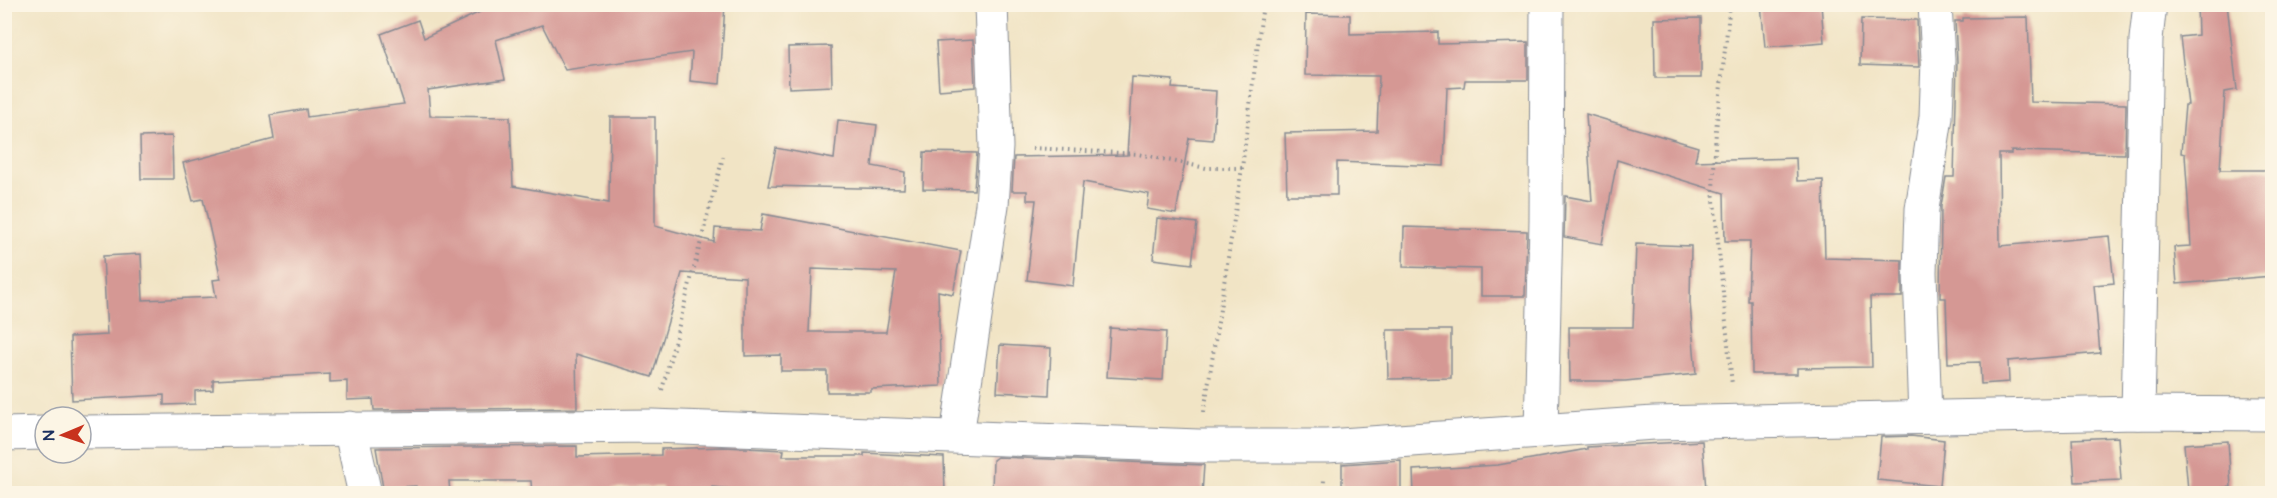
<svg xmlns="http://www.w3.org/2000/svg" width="2277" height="498" viewBox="0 0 2277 498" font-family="'Architects Daughter',sans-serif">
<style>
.building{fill:#d59894;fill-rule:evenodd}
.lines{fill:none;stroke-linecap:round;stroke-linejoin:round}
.minor-casing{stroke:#868a92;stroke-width:35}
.tertiary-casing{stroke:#868a92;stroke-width:35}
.path{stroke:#868a92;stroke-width:4;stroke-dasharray:1.5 4.5;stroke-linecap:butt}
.minor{stroke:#fff;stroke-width:33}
.tertiary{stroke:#fff;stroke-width:33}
</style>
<rect width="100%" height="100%" fill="#fcf5e5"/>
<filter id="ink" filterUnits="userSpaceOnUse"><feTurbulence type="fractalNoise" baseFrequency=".0167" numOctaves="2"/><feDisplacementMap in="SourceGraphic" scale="12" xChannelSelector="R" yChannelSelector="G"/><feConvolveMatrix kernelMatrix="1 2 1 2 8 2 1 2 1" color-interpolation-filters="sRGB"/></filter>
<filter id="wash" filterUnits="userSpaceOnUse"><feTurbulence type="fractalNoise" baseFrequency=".008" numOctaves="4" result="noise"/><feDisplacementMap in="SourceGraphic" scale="24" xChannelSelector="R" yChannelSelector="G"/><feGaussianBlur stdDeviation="1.35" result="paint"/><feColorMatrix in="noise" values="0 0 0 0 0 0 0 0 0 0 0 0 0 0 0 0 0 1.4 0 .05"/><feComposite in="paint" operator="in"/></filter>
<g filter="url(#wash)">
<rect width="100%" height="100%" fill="#f1e4c5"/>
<g id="blocks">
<!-- building -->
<g class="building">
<path d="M497,4H725L720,84L690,81L692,52L565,70L542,25L496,40L505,79L428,90L430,116L510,117L513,186L609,203L610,117H655V226L714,242L715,228L760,231L763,214L961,251L953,294L938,291L941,386L871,389V392H827V371H781V355L745,356V277L682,273L652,377L576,354L577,408L374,410L373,399L347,400V381L330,382V374L213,380V390L195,391V404L164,405V395L72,400L70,337L107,335L103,256L141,254L143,300L216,297L213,280L221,279L203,199L193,201L183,163L274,139L270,115L306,109L307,117L404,104L381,34L418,20L424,38ZM812,269L896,272L886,332H809Z"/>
<path d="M1761,4H1821L1824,42L1765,47Z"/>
<path d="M2197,4H2227L2237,90L2225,92L2220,170H2272V276L2177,284L2174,247L2191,246L2185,154L2181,153L2185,105H2188L2180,37L2198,35Z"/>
<path d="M1306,14L1350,15V34L1438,32V44L1528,42V80H1465L1464,87L1447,88L1444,166L1337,162V195H1287L1285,133L1377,131L1379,76L1305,75Z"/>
<path d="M2028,17L2031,102L2126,104L2125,154L2011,151V154H1999L2000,246L2109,236L2114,283L2094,285L2100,353L2008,361L2009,382L1981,384L1980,362L1948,363L1946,298H1940L1941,206L1946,177H1954L1957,61L1955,21H1963V18Z"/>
<path d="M1701,18V78H1655L1654,19Z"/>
<path d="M1861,19L1917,20L1919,67L1860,65Z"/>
<path d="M973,40L975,87L939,90L936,42Z"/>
<path d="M831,46L832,86L789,88L788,47Z"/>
<path d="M1132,77L1173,80L1172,88L1216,91L1213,140L1189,138L1176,214L1147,209L1149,194L1083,182L1073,286L1027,280L1036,200H1027V191H1012L1014,157L1127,155Z"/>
<path d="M1586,114L1698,147L1695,161L1796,158L1797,181L1823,180L1825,258L1902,260V297H1870L1872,367L1797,368V374H1752L1751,301H1748L1750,241H1725L1724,193L1617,160L1602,244L1564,237L1565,196L1592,201Z"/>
<path d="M838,120L877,125L872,166L905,172L904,189L768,186L776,148L834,159Z"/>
<path d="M172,136L173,179H141L140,137Z"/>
<path d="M924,152L977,153L974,190L923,189Z"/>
<path d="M1157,218L1197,223L1192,264L1153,259Z"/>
<path d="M1404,227L1527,231L1525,296H1481V269L1403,267Z"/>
<path d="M1636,244L1691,246L1690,303L1696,374L1625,381H1570L1569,327H1633Z"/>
<path d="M1110,328L1166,332L1163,380L1107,377Z"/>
<path d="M1387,330H1451V378L1388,379Z"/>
<path d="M1000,345L1051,348L1049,395L997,392Z"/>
<path d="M1911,436L1944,440L1940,486L1877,480L1881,437Z"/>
<path d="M2118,437L2121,480L2075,482L2072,439Z"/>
<path d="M1702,441L1706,489L1637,494H1414L1413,470L1498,465L1587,449V447Z"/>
<path d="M2228,441L2231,487L2188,490L2184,444Z"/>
<path d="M577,446V457L661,455V449L724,447L784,450L783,456H864V453L944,457L945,494H788L712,487V491L662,492V487L570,489V494H532L531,481H449L450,494H416V486L383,488L376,448Z"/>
<path d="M997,457L1204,465L1202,494H1033L992,490L993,460Z"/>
<path d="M1401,460V494H1342V464Z"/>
</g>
</g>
</g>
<g filter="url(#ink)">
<use href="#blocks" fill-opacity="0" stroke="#868a92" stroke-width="1.5"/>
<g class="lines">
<defs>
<g id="minor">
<path d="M2138,413L2146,39L2150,4"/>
<path d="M1925,417L1920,272L1922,209L1936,117L1938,60L1935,4"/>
<path d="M350,428L365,494"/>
<path d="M1541,431L1546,221L1547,4"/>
<path d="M957,435L992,205L996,147L991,4"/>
</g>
<g id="tertiary">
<path d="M81,432L652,426L1199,446H1327L1654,423L2138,413L2272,414"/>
<path d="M4,434L45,433"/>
</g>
</defs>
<!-- minor casing -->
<use href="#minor" class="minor-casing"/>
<!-- tertiary casing -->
<use href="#tertiary" class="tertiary-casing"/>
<!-- path -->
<g class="path">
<path d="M1730,4L1716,130L1713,190L1732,385"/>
<path d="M1032,148L1138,154L1206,168H1242"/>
<path d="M662,390L723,157"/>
<path d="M1204,412L1242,168L1263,4"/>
<path d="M1323,494L1324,480"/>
</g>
<!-- minor -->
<use href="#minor" class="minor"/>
<!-- tertiary -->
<use href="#tertiary" class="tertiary"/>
</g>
</g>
<!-- margin -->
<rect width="2277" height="498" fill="none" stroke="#fcf5e5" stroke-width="24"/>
<!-- north arrow -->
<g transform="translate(63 435) rotate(268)"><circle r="28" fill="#fcf5e5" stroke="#a2a6af" stroke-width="1.5"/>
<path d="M0-4.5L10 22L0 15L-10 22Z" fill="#c8321e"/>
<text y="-9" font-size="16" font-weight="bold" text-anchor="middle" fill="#1b2f5e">N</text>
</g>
</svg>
